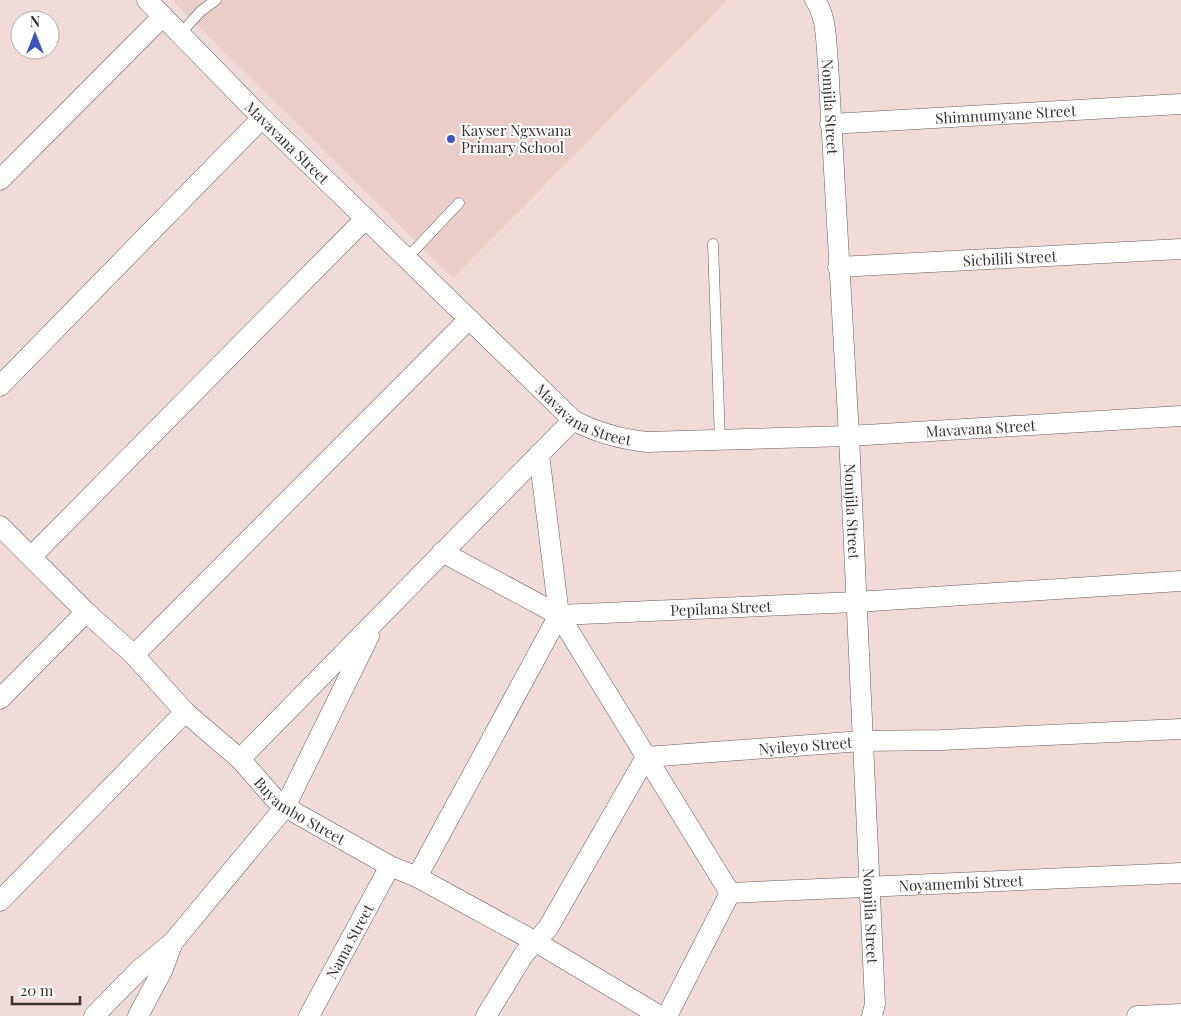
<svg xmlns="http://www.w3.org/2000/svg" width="1181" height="1016" viewBox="0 0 1181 1016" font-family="'Playfair Display',serif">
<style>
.built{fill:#eacdc8}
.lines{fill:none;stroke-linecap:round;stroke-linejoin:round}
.service-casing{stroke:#6b5956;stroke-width:11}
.minor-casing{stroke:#6b5956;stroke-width:21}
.service{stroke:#fff;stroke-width:10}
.minor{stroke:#fff;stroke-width:20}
.poi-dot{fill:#3e52c6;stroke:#fff;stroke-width:2}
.labels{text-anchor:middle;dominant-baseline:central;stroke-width:4;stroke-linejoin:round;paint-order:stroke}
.street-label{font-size:15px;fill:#3a3130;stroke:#fff}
.poi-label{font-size:15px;fill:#3a3130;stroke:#fff;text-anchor:start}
</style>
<rect width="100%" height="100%" fill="#f0dbd8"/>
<!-- built -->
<path class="built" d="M172,0H727L453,278Z"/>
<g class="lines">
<defs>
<g id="service">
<path d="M180,34L201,11L216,0"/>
<path d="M713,244L720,440"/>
<path d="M407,258L459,203"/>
</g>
<g id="minor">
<path id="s1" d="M147,0L262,118L573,420C597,433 620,439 647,442L849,436L1181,416"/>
<path id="s2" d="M815,0C827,17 826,43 828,63L849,436L875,1004L872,1016"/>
<path id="s3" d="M830,124L1181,104"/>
<path d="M0,180L163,16"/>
<path id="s4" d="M838,267L1181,249"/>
<path d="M0,386L262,118"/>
<path d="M539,454L559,615L730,893"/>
<path id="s5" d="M0,526L86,612L134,655L185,712L240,759L275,799L285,807L390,866L417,877L536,942L660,1016"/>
<path d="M442,552L559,615"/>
<path d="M32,556L366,218"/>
<path d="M134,655L469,319"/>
<path d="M0,699L86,612"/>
<path d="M240,759L573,420"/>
<path id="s6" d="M417,877L559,615L856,602L1181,581"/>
<path id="s7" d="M730,893L1181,873"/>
<path d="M0,901L185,712"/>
<path d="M94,1016L139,970L173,942"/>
<path d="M138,1016L162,971L173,942L285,807L369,636"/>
<path id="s8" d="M309,1016L390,866"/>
<path id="s9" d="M486,1016L524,954L548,928L646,757L862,741L941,740L1181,729"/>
<path d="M667,1016L730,893"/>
<path d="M1137,1016L1181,1014"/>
</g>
</defs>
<!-- service casing -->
<use href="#service" class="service-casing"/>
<!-- minor casing -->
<use href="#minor" class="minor-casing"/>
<!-- service -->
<use href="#service" class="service"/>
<!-- minor -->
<use href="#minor" class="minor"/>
</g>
<!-- markers -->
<circle class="poi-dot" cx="451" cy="139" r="5"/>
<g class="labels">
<!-- street labels -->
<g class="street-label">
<text stroke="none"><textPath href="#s2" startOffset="109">Nomjila Street</textPath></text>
<text stroke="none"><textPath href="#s3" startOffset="176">Shimnumyane Street</textPath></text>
<text stroke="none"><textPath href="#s1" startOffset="200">Mavavana Street</textPath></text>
<text stroke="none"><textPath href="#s4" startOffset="172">Sicbilili Street</textPath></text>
<text stroke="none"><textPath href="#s1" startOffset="605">Mavavana Street</textPath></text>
<text stroke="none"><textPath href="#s1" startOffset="1010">Mavavana Street</textPath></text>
<text stroke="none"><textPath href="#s2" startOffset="514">Nomjila Street</textPath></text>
<text stroke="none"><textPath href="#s6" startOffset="460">Pepilana Street</textPath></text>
<text stroke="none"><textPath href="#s9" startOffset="465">Nyileyo Street</textPath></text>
<text stroke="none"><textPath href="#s5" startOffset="415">Buyambo Street</textPath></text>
<text stroke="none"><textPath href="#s7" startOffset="231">Noyamembi Street</textPath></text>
<text stroke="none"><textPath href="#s2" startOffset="919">Nomjila Street</textPath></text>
<text stroke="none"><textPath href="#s8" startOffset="85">Nama Street</textPath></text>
</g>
<!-- poi labels -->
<g class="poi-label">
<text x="461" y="130">Kayser Ngxwana<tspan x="461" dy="17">Primary School</tspan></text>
</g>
</g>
<!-- north arrow -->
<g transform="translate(35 35)"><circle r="24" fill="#ffffff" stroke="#b0adac"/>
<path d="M0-4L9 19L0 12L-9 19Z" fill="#3e52c6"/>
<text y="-8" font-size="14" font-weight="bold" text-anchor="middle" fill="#3a3130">N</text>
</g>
<!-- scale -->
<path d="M12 996v8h68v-8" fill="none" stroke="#3a3130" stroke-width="2.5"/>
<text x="20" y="996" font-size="15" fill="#3a3130" stroke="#ffffff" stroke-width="4" paint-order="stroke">20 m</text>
</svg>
